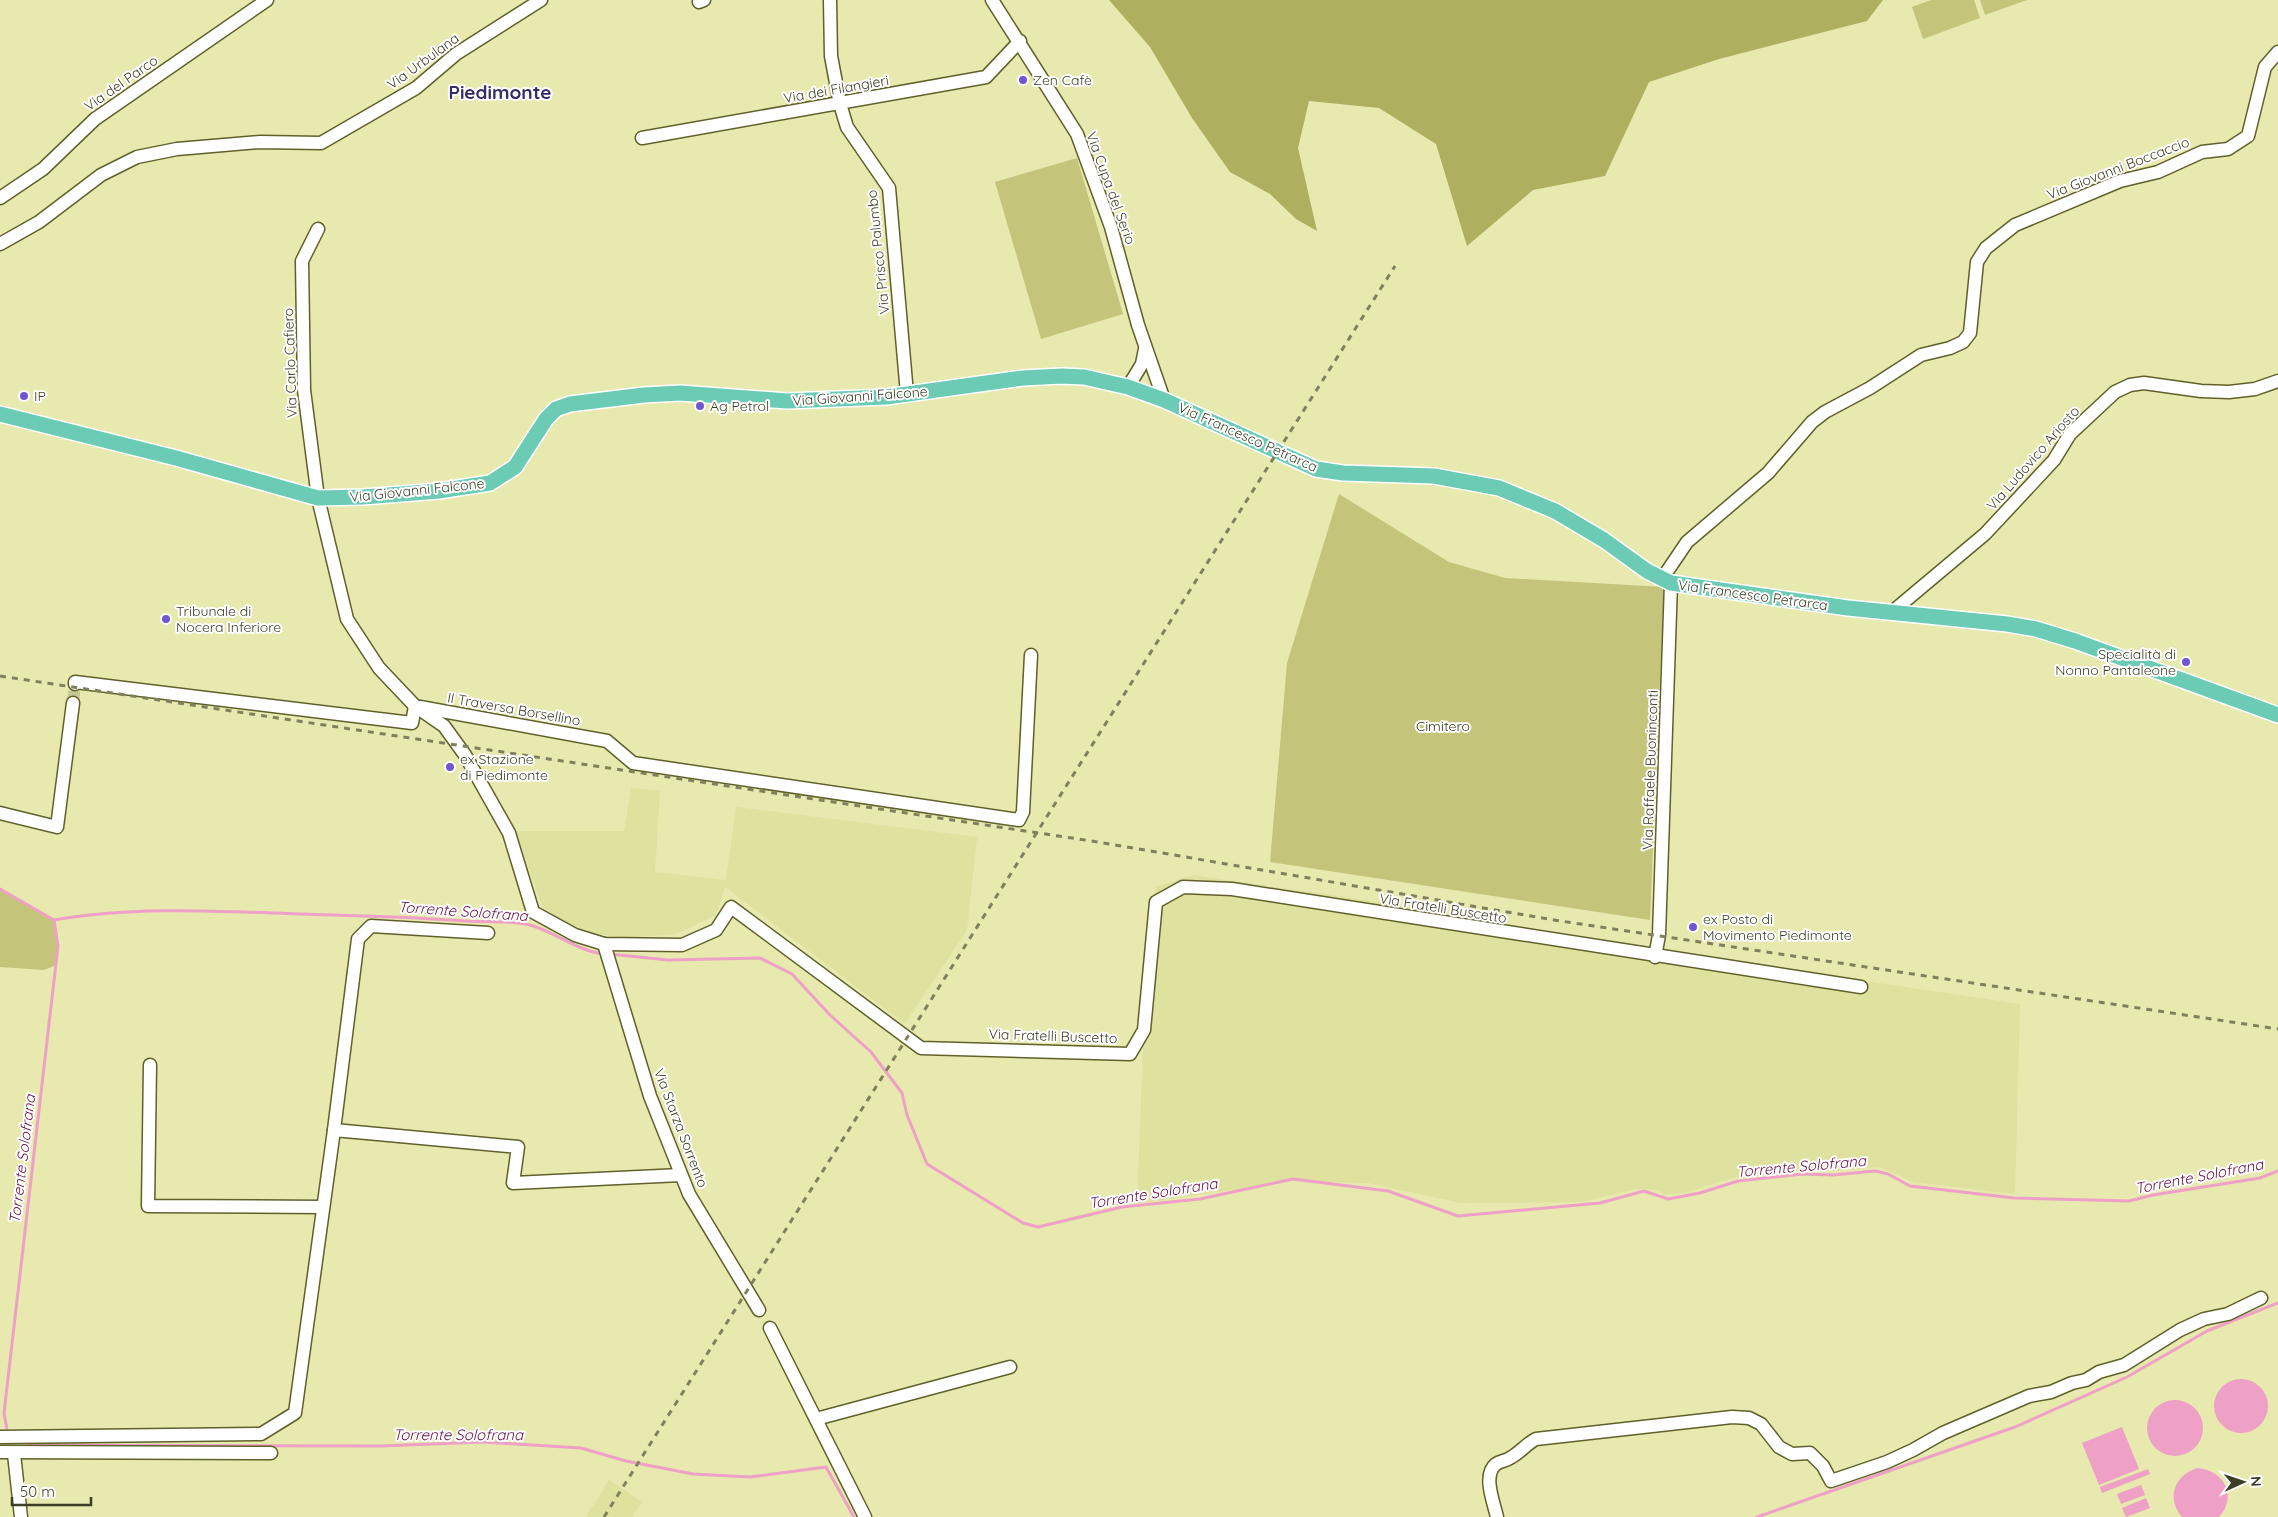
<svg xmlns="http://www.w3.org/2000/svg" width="2278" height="1517" viewBox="0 0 2278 1517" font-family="Quicksand,sans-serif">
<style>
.built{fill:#dfe19f}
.green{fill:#c4c57a}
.forest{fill:#aeaf5f}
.water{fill:#eea0c6}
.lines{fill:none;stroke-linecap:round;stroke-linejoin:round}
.stream{stroke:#eea0c6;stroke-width:3}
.minor-tunnel{stroke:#c5c794;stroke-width:12;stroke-dasharray:12 6;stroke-linecap:butt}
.minor-casing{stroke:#60602a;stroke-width:15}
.major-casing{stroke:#fff;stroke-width:18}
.minor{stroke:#fff;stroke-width:12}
.major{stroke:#6bcbb5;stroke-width:15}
.rail{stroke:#80815c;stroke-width:3;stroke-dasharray:6 6;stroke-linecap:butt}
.poi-dot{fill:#7156d0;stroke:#fff;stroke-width:2}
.labels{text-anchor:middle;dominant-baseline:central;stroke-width:4;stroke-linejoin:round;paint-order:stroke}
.street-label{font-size:14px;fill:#3d3e26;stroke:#fff}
.poi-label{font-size:14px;fill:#3d3e26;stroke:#fff;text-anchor:start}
.park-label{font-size:14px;fill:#353512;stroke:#fff}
.water-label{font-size:15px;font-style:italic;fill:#690f46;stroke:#fff}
.district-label{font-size:19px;font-weight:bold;fill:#372b66;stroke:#fff}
</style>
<rect width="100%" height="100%" fill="#e7e9af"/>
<!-- built -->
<g class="built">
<path d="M631,788L660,791L655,872L726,880L736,807L977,837L967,930L905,1024L725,887L716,915L676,934L621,938L594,933L567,924L542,907L516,831H624Z"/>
<path d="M1193,875L1359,899L1670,952L2020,1004L2015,1194L1913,1182L1879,1167L1835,1171L1799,1170L1736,1177L1687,1192L1666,1195L1656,1190L1637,1189L1581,1202L1461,1203L1368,1183L1291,1181L1137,1204L1148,921L1156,887Z"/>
<path d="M609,1480L642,1502L632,1517H586Z"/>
</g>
<!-- green -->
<g class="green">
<path d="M1931,0H1974L1980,18L1923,39L1912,7Z"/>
<path d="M1980,0H2027L1985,15Z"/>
<path d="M1077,158L1123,314L1041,339L995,182Z"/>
<path d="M1339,494L1449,562L1505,578L1664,587L1650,920L1270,862L1287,663Z"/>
<path d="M0,889L54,920L58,946L56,965L44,970L0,967Z"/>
</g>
<!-- forest -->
<path class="forest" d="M1109,0H1883L1867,21L1719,59L1649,82L1605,176L1533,190L1467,246L1436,144L1379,108L1309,101L1298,148L1317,231L1296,219L1270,194L1230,172L1192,118L1150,47Z"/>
<!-- water -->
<g class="water">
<circle cx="2241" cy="1406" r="27"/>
<circle cx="2175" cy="1428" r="28"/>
<path d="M2122,1427L2139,1469L2099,1485L2082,1443Z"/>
<path d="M2197,1468C2224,1470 2238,1496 2219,1517H2182C2166,1498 2174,1476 2197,1468Z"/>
<path d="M2148,1469L2150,1474L2102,1493L2100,1487Z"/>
<path d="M2141,1485L2145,1495L2121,1504L2117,1494Z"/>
<path d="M2146,1498L2150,1508L2126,1517L2122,1508Z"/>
</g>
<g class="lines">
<!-- stream -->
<g class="stream">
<path d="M0,889L54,920L58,946L4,1413L7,1430"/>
<path d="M54,920C146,904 241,913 334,915C378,916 422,918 466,921C486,922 507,921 526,924C551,929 576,951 604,954"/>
<path d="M610,954L668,960L760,958L792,974L830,1015L871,1052L902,1093L907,1115L927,1164L1023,1223L1038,1227L1122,1207L1200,1199L1293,1179L1388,1191L1458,1216L1600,1203L1644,1191L1668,1199L1700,1193L1738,1181L1803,1174L1833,1175L1875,1171L1888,1174L1910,1186L2014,1198L2129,1201L2153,1195L2260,1178L2278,1171"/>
<path d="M29,1445L381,1446L483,1442L581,1448L626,1461L693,1474L750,1477L826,1467L854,1517"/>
<path d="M1757,1517L2015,1427L2127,1377L2207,1331L2278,1303"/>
</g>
<!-- minor-tunnel -->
<path class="minor-tunnel" d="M73,703L75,684"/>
<defs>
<g id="minor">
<path d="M830,0L831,56L840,104L847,127L889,188L907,394"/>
<path d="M992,0L1077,134L1111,227L1138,325L1164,400"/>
<path d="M699,2L704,0"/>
<path d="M642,138L986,77L1020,41"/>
<path d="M0,198L43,169L95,119L267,0"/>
<path d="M318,229L302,261L304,390L318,498L347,619L379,668L415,706L444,726L465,755L509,833L533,912L575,935L604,944L682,945L716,930L731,907L921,1048L1130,1054L1144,1030L1156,902L1183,887L1232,889L1861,987"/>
<path d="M0,244L39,222L101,175L137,157L177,149L260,142L321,143L416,88L456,54L541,0"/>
<path d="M1128,387L1142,364L1145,349"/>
<path d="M1662,579L1687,542L1768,473L1812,422L1825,412L1870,388L1921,355L1950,348L1963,342L1970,333L1977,262L1986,248L2015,225L2120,181L2158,172L2202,152L2228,149L2248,136L2265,67L2278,52"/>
<path d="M1892,612L1985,534L2054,460L2070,434L2115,392L2130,385L2144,383L2201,391L2229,392L2255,389L2278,381"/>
<path d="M75,684V682L412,723L415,706"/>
<path d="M420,707L607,741L633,763L1019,820L1023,812L1031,655"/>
<path d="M0,813L57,827L73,703"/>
<path d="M604,944L650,1096L689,1194L759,1310"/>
<path d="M1655,957L1659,935L1671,583"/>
<path d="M150,1065L148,1206L323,1207"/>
<path d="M334,1130L358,939L371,926L488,933"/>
<path d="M770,1328L865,1517"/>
<path d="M816,1419L1010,1367"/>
<path d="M0,1437L261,1434L295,1413L334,1130L518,1147L513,1183L681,1175"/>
<path d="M0,1452L271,1453"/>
<path d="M14,1454L21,1517"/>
<path d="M1497,1517C1494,1503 1482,1475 1496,1464C1500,1461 1506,1461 1510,1458C1520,1453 1526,1444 1536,1439L1732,1417L1749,1418L1761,1424L1779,1447L1792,1454L1810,1453L1823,1466L1831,1481L1887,1462L1913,1450L1943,1433L2029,1396L2051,1392L2072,1383L2086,1380L2099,1372L2124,1365L2180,1330L2204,1319L2228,1314L2261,1298"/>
</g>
<path id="major" d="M0,414L176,458L318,498L363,497L439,491L490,483L515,467L546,419L556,409L570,404L644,395L680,393L787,401L886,397L1023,378L1062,376L1084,377L1128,387L1164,400L1316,469L1343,473L1434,476L1499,488L1555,511L1604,540L1647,571L1671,583L1848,608L2007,624L2036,629L2075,641L2278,715"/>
</defs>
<!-- minor casing -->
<use href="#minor" class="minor-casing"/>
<!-- major casing -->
<use href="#major" class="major-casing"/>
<!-- minor -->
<use href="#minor" class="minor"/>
<!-- major -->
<use href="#major" class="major"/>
<!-- rail -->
<g class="rail">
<path d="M0,676L1098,842L1554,920L2278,1029"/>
<path d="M604,1517L1395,266"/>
</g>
</g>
<!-- markers -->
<g class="poi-dot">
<circle cx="1023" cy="80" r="5"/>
<circle cx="24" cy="396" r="5"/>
<circle cx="700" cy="406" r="5"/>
<circle cx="166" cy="619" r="5"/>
<circle cx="2186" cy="662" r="5"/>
<circle cx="450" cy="767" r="5"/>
<circle cx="1693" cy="927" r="5"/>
</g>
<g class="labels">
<!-- street labels -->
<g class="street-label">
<text transform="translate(423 61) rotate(-36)">Via Urbulana</text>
<text transform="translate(121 83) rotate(-35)">Via del Parco</text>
<text transform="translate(836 89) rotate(-10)">Via dei Filangieri</text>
<text transform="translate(2118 168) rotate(-21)">Via Giovanni Boccaccio</text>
<text transform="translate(1111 188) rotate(70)">Via Cupa del Serio</text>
<text transform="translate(878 252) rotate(-96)">Via Prisco Palumbo</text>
<text transform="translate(290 363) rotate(-92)">Via Carlo Cafiero</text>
<text transform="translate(860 396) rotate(-4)">Via Giovanni Falcone</text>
<text transform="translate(1248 437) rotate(24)">Via Francesco Petrarca</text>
<text transform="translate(2033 458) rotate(-49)">Via Ludovico Ariosto</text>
<text transform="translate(417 490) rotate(-6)">Via Giovanni Falcone</text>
<text transform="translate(1753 595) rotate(8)">Via Francesco Petrarca</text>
<text transform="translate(514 709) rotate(10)">II Traversa Borsellino</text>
<text transform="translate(1650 770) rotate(-88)">Via Raffaele Buoninconti</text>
<text transform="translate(1443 908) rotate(9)">Via Fratelli Buscetto</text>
<text transform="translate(1053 1036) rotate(2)">Via Fratelli Buscetto</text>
<text transform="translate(681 1128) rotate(69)">Via Starza Sorrento</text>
</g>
<!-- poi labels -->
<g class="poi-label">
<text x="1033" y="80">Zen Cafè</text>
<text x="34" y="396">IP</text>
<text x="710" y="406">Ag Petrol</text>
<text x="176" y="611">Tribunale di<tspan x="176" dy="16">Nocera Inferiore</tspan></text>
<text x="2176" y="654" text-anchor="end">Specialità di<tspan x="2176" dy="16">Nonno Pantaleone</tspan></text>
<text x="460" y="759">ex Stazione<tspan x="460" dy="16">di Piedimonte</tspan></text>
<text x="1703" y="919">ex Posto di<tspan x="1703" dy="16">Movimento Piedimonte</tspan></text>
</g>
<!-- park labels -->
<g class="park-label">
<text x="1443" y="726">Cimitero</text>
</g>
<!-- water labels -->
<g class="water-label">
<text transform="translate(463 911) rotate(4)">Torrente Solofrana</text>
<text transform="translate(22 1159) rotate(-83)">Torrente Solofrana</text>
<text transform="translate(1801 1166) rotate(-5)">Torrente Solofrana</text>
<text transform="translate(2199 1176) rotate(-11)">Torrente Solofrana</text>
<text transform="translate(1153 1193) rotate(-9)">Torrente Solofrana</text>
<text x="458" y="1434">Torrente Solofrana</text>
</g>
<!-- district labels -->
<g class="district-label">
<text x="500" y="92">Piedimonte</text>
</g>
</g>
<!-- north arrow -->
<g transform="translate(2243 1482) rotate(87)" stroke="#ffffff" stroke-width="4" paint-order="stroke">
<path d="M0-4L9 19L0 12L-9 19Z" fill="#3d3e26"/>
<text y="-8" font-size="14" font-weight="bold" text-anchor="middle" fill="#3d3e26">N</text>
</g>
<!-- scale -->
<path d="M12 1497v8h79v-8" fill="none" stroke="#3d3e26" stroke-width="2.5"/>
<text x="20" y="1497" font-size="15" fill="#3d3e26" stroke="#ffffff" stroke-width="4" paint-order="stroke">50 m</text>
</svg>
